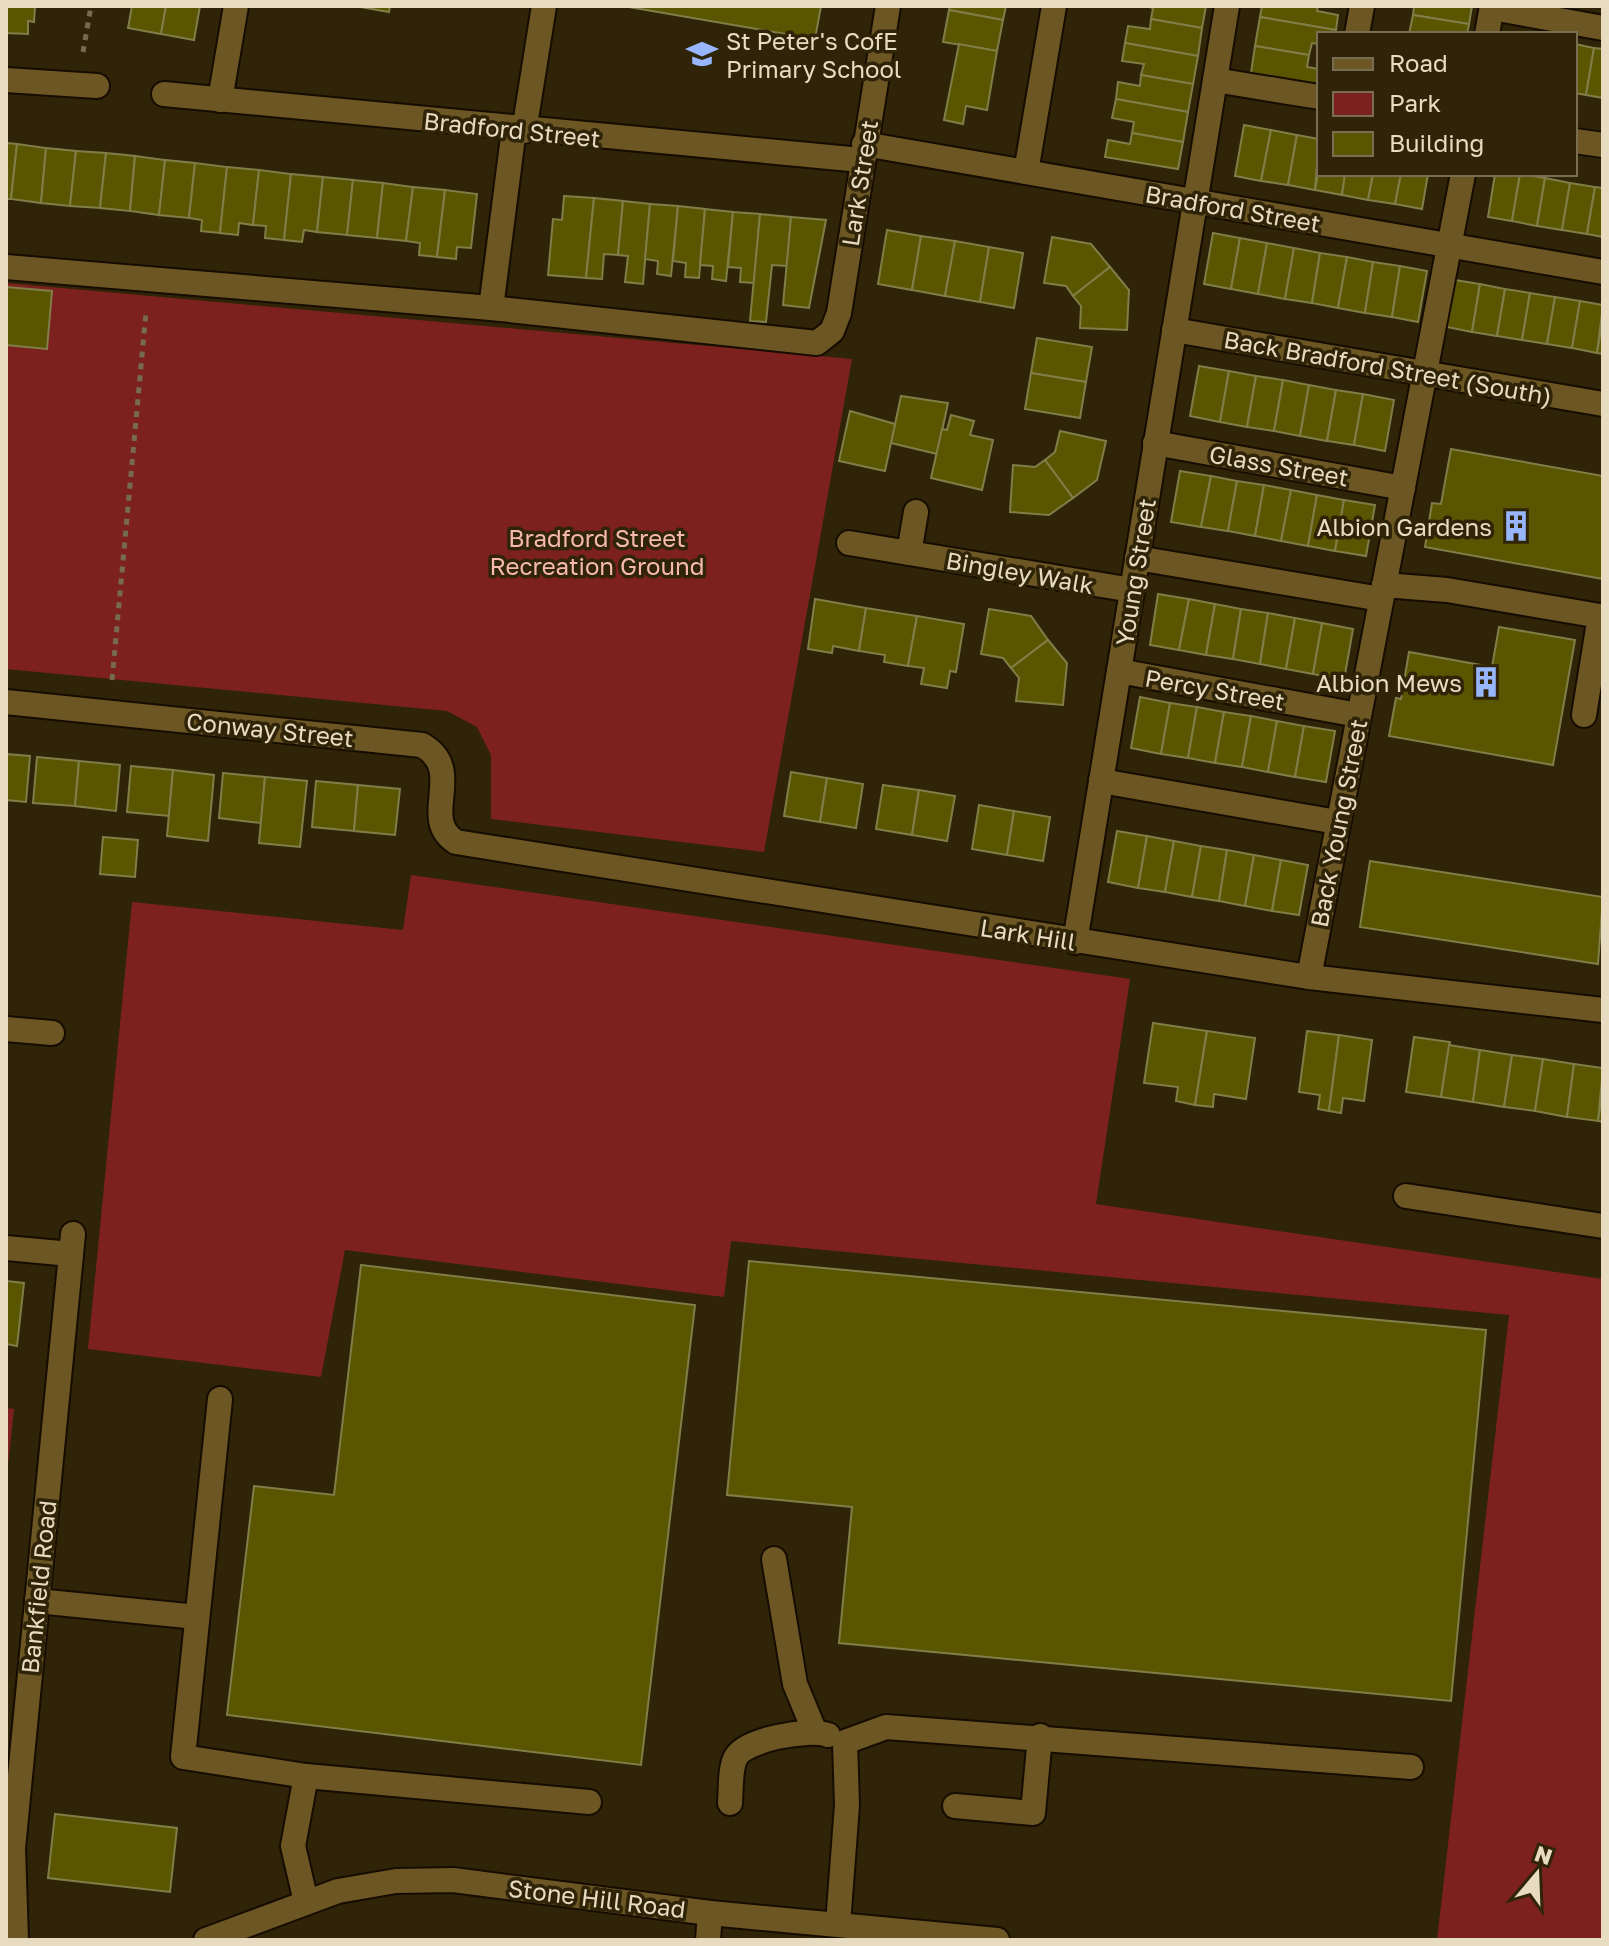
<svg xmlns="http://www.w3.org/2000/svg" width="1609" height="1946" viewBox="0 0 1609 1946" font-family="'Golos Text',sans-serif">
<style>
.green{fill:#7d211f}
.building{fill:#5a5501;stroke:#807e48;stroke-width:2}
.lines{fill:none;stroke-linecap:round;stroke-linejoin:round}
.minor-casing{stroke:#170c00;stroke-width:28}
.path{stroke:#766a4f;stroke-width:5;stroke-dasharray:6 6;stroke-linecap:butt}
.minor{stroke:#6c5724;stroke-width:24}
.labels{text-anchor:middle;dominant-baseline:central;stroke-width:7;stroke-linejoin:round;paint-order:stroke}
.poi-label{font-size:24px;fill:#e7dbc1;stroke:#2f2408;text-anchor:end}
.street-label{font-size:24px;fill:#e7dbc1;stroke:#2f2408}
.park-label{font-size:24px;fill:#f7b8b1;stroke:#2f2408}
</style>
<rect width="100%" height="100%" fill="#2f2408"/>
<!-- green -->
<g class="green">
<path d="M6,283L852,359L764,852L491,819V755L477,727L447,711L6,669Z"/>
<path d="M411,875L1130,979L1096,1204L1603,1279V1940H1437L1509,1315L731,1241L724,1297L345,1250L321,1377L88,1349L132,902L403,930Z"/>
<path d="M6,1408L14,1409L6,1484Z"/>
</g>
<!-- building -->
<g class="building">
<path d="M6,6H35L34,22L28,21V34L6,33Z"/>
<path d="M132,6H166L161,34L128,28Z"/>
<path d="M166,6H200L194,40L161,34Z"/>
<path d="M355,6H390L389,12Z"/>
<path d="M623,6H821L815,39Z"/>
<path d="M950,6H1006L1003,20L949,10Z"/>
<path d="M1145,6H1206L1202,28L1151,19L1153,8Z"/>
<path d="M1262,6H1318L1317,11L1338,15L1336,30L1260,17Z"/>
<path d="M1414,6H1472L1469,24L1413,15Z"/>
<path d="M949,10L1003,20L997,51L943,42Z"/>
<path d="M1413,15L1469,24L1467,34H1409Z"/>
<path d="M1260,17L1336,30L1335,34H1319V44L1312,43L1309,55L1255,46Z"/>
<path d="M1151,19L1202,28L1198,56L1125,43L1128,26L1150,29Z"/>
<path d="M1125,43L1198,56L1193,84L1141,75L1144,64L1122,61Z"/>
<path d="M959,44L997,51L987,110L966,106L963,124L944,120Z"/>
<path d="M1575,44L1594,48L1586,95L1575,93Z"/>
<path d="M1255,46L1309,55L1307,67L1319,69V85L1251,73Z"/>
<path d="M1594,48L1603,49V98L1586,95Z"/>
<path d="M1141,75L1193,84L1188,112L1116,99L1118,82L1140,86Z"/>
<path d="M1116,99L1188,112L1183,142L1132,133L1134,122L1112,118Z"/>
<path d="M1244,125L1271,130L1261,181L1235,176Z"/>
<path d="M1271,130L1297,135L1288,185L1261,181Z"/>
<path d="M1132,133L1183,142L1178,169L1105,157L1108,140L1130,144Z"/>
<path d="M1297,135L1319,139L1315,190L1288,185Z"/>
<path d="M6,143L17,144L11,199H6Z"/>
<path d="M17,144L46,148L41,203L11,199Z"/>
<path d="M46,148L76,151L70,206L41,203Z"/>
<path d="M76,151L106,153L100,208L70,206Z"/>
<path d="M106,153L135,156L130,211L100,208Z"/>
<path d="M135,156L165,160L159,215L130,211Z"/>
<path d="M165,160L195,163L189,218L159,215Z"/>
<path d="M195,163L227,167L220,233L201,231L202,220L189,218Z"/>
<path d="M227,167L259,170L253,225L239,223L238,235L220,233Z"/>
<path d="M1319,167V174H1345L1342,195L1315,190Z"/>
<path d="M259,170L291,174L284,240L265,238L266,226L253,225Z"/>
<path d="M291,174L323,177L317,232L304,230L302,242L284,240Z"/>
<path d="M1345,174H1373L1368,200L1342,195Z"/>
<path d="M1373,174H1401L1395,204L1368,200Z"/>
<path d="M1401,174H1428L1422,209L1395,204Z"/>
<path d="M1495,174H1520L1512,221L1488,217Z"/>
<path d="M1520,174L1545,178L1537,226L1512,221Z"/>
<path d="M323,177L353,180L347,235L317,232Z"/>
<path d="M1545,178L1570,183L1562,230L1537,226Z"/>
<path d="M353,180L383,183L377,238L347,235Z"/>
<path d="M383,183L413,187L406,241L377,238Z"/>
<path d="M1570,183L1595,187L1587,234L1562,230Z"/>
<path d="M413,187L445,190L437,257L419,255L420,243L406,241Z"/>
<path d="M1595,187L1603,188V237L1587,234Z"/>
<path d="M445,190L477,194L471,248L457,247L456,259L437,257Z"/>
<path d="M564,196L594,198L586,278L548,275L553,219L562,220Z"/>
<path d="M594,198L623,201L618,255L604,254L602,279L586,278Z"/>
<path d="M623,201L650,204L643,284L625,282L628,256L618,255Z"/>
<path d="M650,204L678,206L671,276L657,274L658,261L645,259Z"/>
<path d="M678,206L705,209L699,278L685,277L686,263L673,261Z"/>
<path d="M705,209L733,212L726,281L712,279L713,266L700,265Z"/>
<path d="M733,212L760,214L754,283L740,282L741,268L728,267Z"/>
<path d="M760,214L791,217L787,266L772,265L766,322L750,321Z"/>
<path d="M791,217L826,220L809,308L783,305Z"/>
<path d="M887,230L921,236L912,290L878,284Z"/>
<path d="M1213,233L1240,238L1231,289L1204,284Z"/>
<path d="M921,236L955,241L945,296L912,290Z"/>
<path d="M1052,237L1091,244L1110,267L1073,296L1066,286L1044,283Z"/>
<path d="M1240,238L1267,243L1258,294L1231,289Z"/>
<path d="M955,241L989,247L980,302L945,296Z"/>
<path d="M1267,243L1294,248L1285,299L1258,294Z"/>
<path d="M989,247L1023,253L1014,308L980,302Z"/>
<path d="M1294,248L1320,253L1312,303L1285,299Z"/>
<path d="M1320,253L1347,257L1338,308L1312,303Z"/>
<path d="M1347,257L1373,262L1365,313L1338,308Z"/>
<path d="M1373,262L1400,266L1392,317L1365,313Z"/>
<path d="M1400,266L1427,271L1418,322L1392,317Z"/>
<path d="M1110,267L1129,290L1127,330L1080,328L1081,306L1073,296Z"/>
<path d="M1455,280L1480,284L1472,332L1447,327Z"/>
<path d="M1480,284L1505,289L1497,336L1472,332Z"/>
<path d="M6,287L52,291L47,349L6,345Z"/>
<path d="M1505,289L1530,293L1522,340L1497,336Z"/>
<path d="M1530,293L1555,297L1547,344L1522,340Z"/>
<path d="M1555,297L1580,301L1572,348L1547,344Z"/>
<path d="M1580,301L1603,305L1597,353L1572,348Z"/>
<path d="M1603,318V354L1597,353Z"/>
<path d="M1037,338L1092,347L1086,382L1031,373Z"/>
<path d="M1199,366L1229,371L1220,422L1190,416Z"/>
<path d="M1229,371L1256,376L1247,427L1220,422Z"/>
<path d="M1031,373L1086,382L1080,418L1025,409Z"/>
<path d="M1256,376L1283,380L1274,431L1247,427Z"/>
<path d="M1283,380L1309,385L1300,436L1274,431Z"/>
<path d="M1309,385L1336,390L1327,441L1300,436Z"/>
<path d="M1336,390L1363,394L1354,445L1327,441Z"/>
<path d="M1363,394L1394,400L1385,451L1354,445Z"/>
<path d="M901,396L948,403L937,454L891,443Z"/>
<path d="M850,411L895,424L885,471L839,461Z"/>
<path d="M951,415L974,421L970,435L993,440L982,490L931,478L942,429L947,430Z"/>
<path d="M1060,431L1106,441L1097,480L1073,498L1045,460L1055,452Z"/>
<path d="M1451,449L1603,476V579L1425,547L1432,503L1441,504Z"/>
<path d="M1045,460L1073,498L1049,515L1010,512L1013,465L1035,467Z"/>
<path d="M1180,471L1211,476L1201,527L1171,522Z"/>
<path d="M1211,476L1237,481L1228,531L1201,527Z"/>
<path d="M1237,481L1264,485L1255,536L1228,531Z"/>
<path d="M1264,485L1291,490L1281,541L1255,536Z"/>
<path d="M1291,490L1317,495L1308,546L1281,541Z"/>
<path d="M1317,495L1344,500L1335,551L1308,546Z"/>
<path d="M1344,500L1375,505L1366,556L1335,551Z"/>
<path d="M1158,594L1189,599L1179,650L1150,645Z"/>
<path d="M815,599L866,608L859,651L833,646L832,653L808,649Z"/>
<path d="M1189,599L1215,604L1206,655L1179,650Z"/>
<path d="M1215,604L1241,609L1233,659L1206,655Z"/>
<path d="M866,608L917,616L908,666L884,662L885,655L859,651Z"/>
<path d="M989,609L1031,616L1048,640L1011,668L1003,658L981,654Z"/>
<path d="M1241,609L1268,613L1260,664L1233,659Z"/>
<path d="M1268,613L1295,618L1286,669L1260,664Z"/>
<path d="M917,616L964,624L956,672L950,671L947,688L921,684L924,668L908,666Z"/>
<path d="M1295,618L1322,623L1313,674L1286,669Z"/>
<path d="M1322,623L1353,629L1344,680L1313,674Z"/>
<path d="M1499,627L1575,640L1553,765L1389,736L1396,698L1401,699L1409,652L1492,667Z"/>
<path d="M1048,640L1067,663L1063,705L1016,701L1019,678L1011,668Z"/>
<path d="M1140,697L1170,703L1161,754L1131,748Z"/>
<path d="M1170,703L1197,707L1188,758L1161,754Z"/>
<path d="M1197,707L1224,712L1215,763L1188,758Z"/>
<path d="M1224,712L1251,716L1242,767L1215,763Z"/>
<path d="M1251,716L1277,721L1268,772L1242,767Z"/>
<path d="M1277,721L1304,726L1295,777L1268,772Z"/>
<path d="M1304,726L1335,731L1326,782L1295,777Z"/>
<path d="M6,754L30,756L26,802L6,800Z"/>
<path d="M37,757L79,761L75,806L33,803Z"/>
<path d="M79,761L120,765L116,811L75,806Z"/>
<path d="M131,766L173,770L169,816L127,812Z"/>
<path d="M173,770L214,775L208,841L167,836Z"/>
<path d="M791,772L827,778L820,822L784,816Z"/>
<path d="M223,773L265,777L261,823L219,818Z"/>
<path d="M265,777L307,781L300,847L259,843Z"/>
<path d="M827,778L863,784L856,828L820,822Z"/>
<path d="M316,781L358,785L354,831L312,827Z"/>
<path d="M358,785L400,789L395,835L354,831Z"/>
<path d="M883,785L919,790L912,835L876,829Z"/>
<path d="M919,790L955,796L947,841L912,835Z"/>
<path d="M979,805L1014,811L1007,855L972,849Z"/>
<path d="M1014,811L1050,817L1043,861L1007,855Z"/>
<path d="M1117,831L1147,836L1138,888L1108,882Z"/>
<path d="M1147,836L1174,841L1165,892L1138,888Z"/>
<path d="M103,837L138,840L135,877L100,874Z"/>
<path d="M1174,841L1201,846L1192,897L1165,892Z"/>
<path d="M1201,846L1227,850L1219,901L1192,897Z"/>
<path d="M1227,850L1254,855L1245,906L1219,901Z"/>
<path d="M1254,855L1281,860L1272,911L1245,906Z"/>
<path d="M1281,860L1308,865L1299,915L1272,911Z"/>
<path d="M1370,861L1603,897L1598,964L1360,927Z"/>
<path d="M1153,1023L1207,1031L1195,1105L1176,1101L1178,1087L1144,1083Z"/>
<path d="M1207,1031L1255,1038L1246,1099L1214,1094L1213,1107L1195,1105Z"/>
<path d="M1307,1031L1339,1035L1329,1111L1318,1109L1320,1095L1299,1092Z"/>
<path d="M1339,1035L1372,1040L1364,1101L1343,1098L1341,1113L1329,1111Z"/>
<path d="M1414,1037L1450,1042L1441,1097L1406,1092Z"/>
<path d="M1449,1045L1480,1050L1473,1102L1441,1097Z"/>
<path d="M1480,1050L1512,1055L1504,1107L1473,1102Z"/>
<path d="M1512,1055L1543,1059L1535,1111L1504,1107Z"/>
<path d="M1543,1059L1574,1064L1567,1117L1535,1111Z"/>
<path d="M1574,1064L1603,1068L1598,1121L1567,1117Z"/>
<path d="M1603,1089V1122L1598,1121Z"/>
<path d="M749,1261L1486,1330L1451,1701L839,1643L852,1507L727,1495Z"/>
<path d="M361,1265L695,1305L641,1765L227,1715L254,1486L334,1495Z"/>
<path d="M6,1281L24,1283L17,1346L6,1344Z"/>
<path d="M55,1814L177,1828L170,1892L48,1878Z"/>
</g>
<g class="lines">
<defs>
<g id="minor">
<path d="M1492,8L1603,28"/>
<path d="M1357,34L1362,6"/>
<path d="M1487,34L1492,6"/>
<path d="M6,80L97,86"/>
<path d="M1215,80L1319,97"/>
<path d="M164,94L861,160"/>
<path d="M220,100L236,6"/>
<path d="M524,131L544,6"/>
<path d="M1575,141L1603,145"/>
<path d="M864,144L1603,272"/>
<path d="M1026,172L1054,6"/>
<path d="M6,267L491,308L817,343L832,331L839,313L888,6"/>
<path d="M491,308L514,129"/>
<path d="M1174,330L1603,404"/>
<path d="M1155,443L1403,488"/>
<path d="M849,543L1132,590"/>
<path d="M909,553L916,512"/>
<path d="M1137,558L1381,599"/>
<path d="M1384,585L1447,590L1600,616L1584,715"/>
<path d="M1119,671L1358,715"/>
<path d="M6,702L422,745C467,771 418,818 456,842L1309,977L1603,1010"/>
<path d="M1101,781L1337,822"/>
<path d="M1075,942L1227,6"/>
<path d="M1309,977L1463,174"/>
<path d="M6,1029L52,1033"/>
<path d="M1406,1196L1603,1226"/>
<path d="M6,1248L71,1254"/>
<path d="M220,1399L183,1757L306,1776L589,1802"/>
<path d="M774,1559L795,1684L814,1730"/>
<path d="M37,1601L197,1617"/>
<path d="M306,1776L293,1846L306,1902"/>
<path d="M730,1803C731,1790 730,1770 735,1759C743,1739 810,1728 828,1735"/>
<path d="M955,1806L1033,1813L1040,1736"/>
<path d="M838,1924L847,1805L845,1742L886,1727L1411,1767"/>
<path d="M16,1940L13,1848L73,1234"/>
<path d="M206,1940L338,1891L396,1881L453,1880L710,1913L997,1940"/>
<path d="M708,1940L710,1913"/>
</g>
</defs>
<!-- minor casing -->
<use href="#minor" class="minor-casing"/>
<!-- path -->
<g class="path">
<path d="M83,52L91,6"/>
<path d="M112,680L146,312"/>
</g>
<!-- minor -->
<use href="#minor" class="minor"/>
</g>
<!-- icons -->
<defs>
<symbol id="school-bare" viewBox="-9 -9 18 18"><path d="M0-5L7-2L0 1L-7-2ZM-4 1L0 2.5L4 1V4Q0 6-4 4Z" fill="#97b6fd" stroke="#2f2408" stroke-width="2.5" paint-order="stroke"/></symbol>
<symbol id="building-bare" viewBox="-9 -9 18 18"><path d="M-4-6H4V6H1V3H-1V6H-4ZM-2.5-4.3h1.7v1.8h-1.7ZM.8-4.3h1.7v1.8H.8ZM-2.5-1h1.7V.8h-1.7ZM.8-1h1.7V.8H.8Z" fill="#97b6fd" stroke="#2f2408" stroke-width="2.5" paint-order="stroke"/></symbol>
</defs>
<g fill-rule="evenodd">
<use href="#school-bare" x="680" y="32" width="44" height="44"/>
<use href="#building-bare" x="1494" y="504" width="44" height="44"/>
<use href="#building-bare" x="1464" y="660" width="44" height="44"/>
</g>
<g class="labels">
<!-- poi labels -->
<g class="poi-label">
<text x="726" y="40" text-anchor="start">St Peter's CofE<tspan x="726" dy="28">Primary School</tspan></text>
<text x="1492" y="526">Albion Gardens</text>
<text x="1462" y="682">Albion Mews</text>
</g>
<!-- street labels -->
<g class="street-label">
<text transform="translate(512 129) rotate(6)">Bradford Street</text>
<text transform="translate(859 183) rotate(-81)">Lark Street</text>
<text transform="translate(1233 208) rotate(10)">Bradford Street</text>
<text transform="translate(1388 367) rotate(10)">Back Bradford Street (South)</text>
<text transform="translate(1279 465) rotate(10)">Glass Street</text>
<text transform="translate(1020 572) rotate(10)">Bingley Walk</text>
<text transform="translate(1135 572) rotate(-81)">Young Street</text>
<text transform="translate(1215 689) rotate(10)">Percy Street</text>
<text transform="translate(270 729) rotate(6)">Conway Street</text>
<text transform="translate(1338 823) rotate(-79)">Back Young Street</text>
<text transform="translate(1028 934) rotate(9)">Lark Hill</text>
<text transform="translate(38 1587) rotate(-84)">Bankfield Road</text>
<text transform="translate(597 1898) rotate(7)">Stone Hill Road</text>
</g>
<!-- park labels -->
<g class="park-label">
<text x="597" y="537">Bradford Street<tspan x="597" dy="28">Recreation Ground</tspan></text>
</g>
</g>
<!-- border -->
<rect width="1609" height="1946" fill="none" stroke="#e7dbc1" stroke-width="16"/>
<!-- legend -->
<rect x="1317" y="32" width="260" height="144" fill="#2f2408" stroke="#796d52" stroke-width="2"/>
<rect x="1333" y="58" width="40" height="12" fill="#6c5724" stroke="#796d52" stroke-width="2"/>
<text x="1389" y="72" font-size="24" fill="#e7dbc1">Road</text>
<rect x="1333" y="92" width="40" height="24" fill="#7d211f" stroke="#796d52" stroke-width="2"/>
<text x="1389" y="112" font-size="24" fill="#e7dbc1">Park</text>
<rect x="1333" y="132" width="40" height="24" fill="#5a5501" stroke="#796d52" stroke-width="2"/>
<text x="1389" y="152" font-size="24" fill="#e7dbc1">Building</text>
<!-- north arrow -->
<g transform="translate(1537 1874) rotate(19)" stroke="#2f2408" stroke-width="6" paint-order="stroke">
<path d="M0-6L14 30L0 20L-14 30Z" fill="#e7dbc1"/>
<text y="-12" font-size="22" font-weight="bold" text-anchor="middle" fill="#e7dbc1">N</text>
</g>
</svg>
